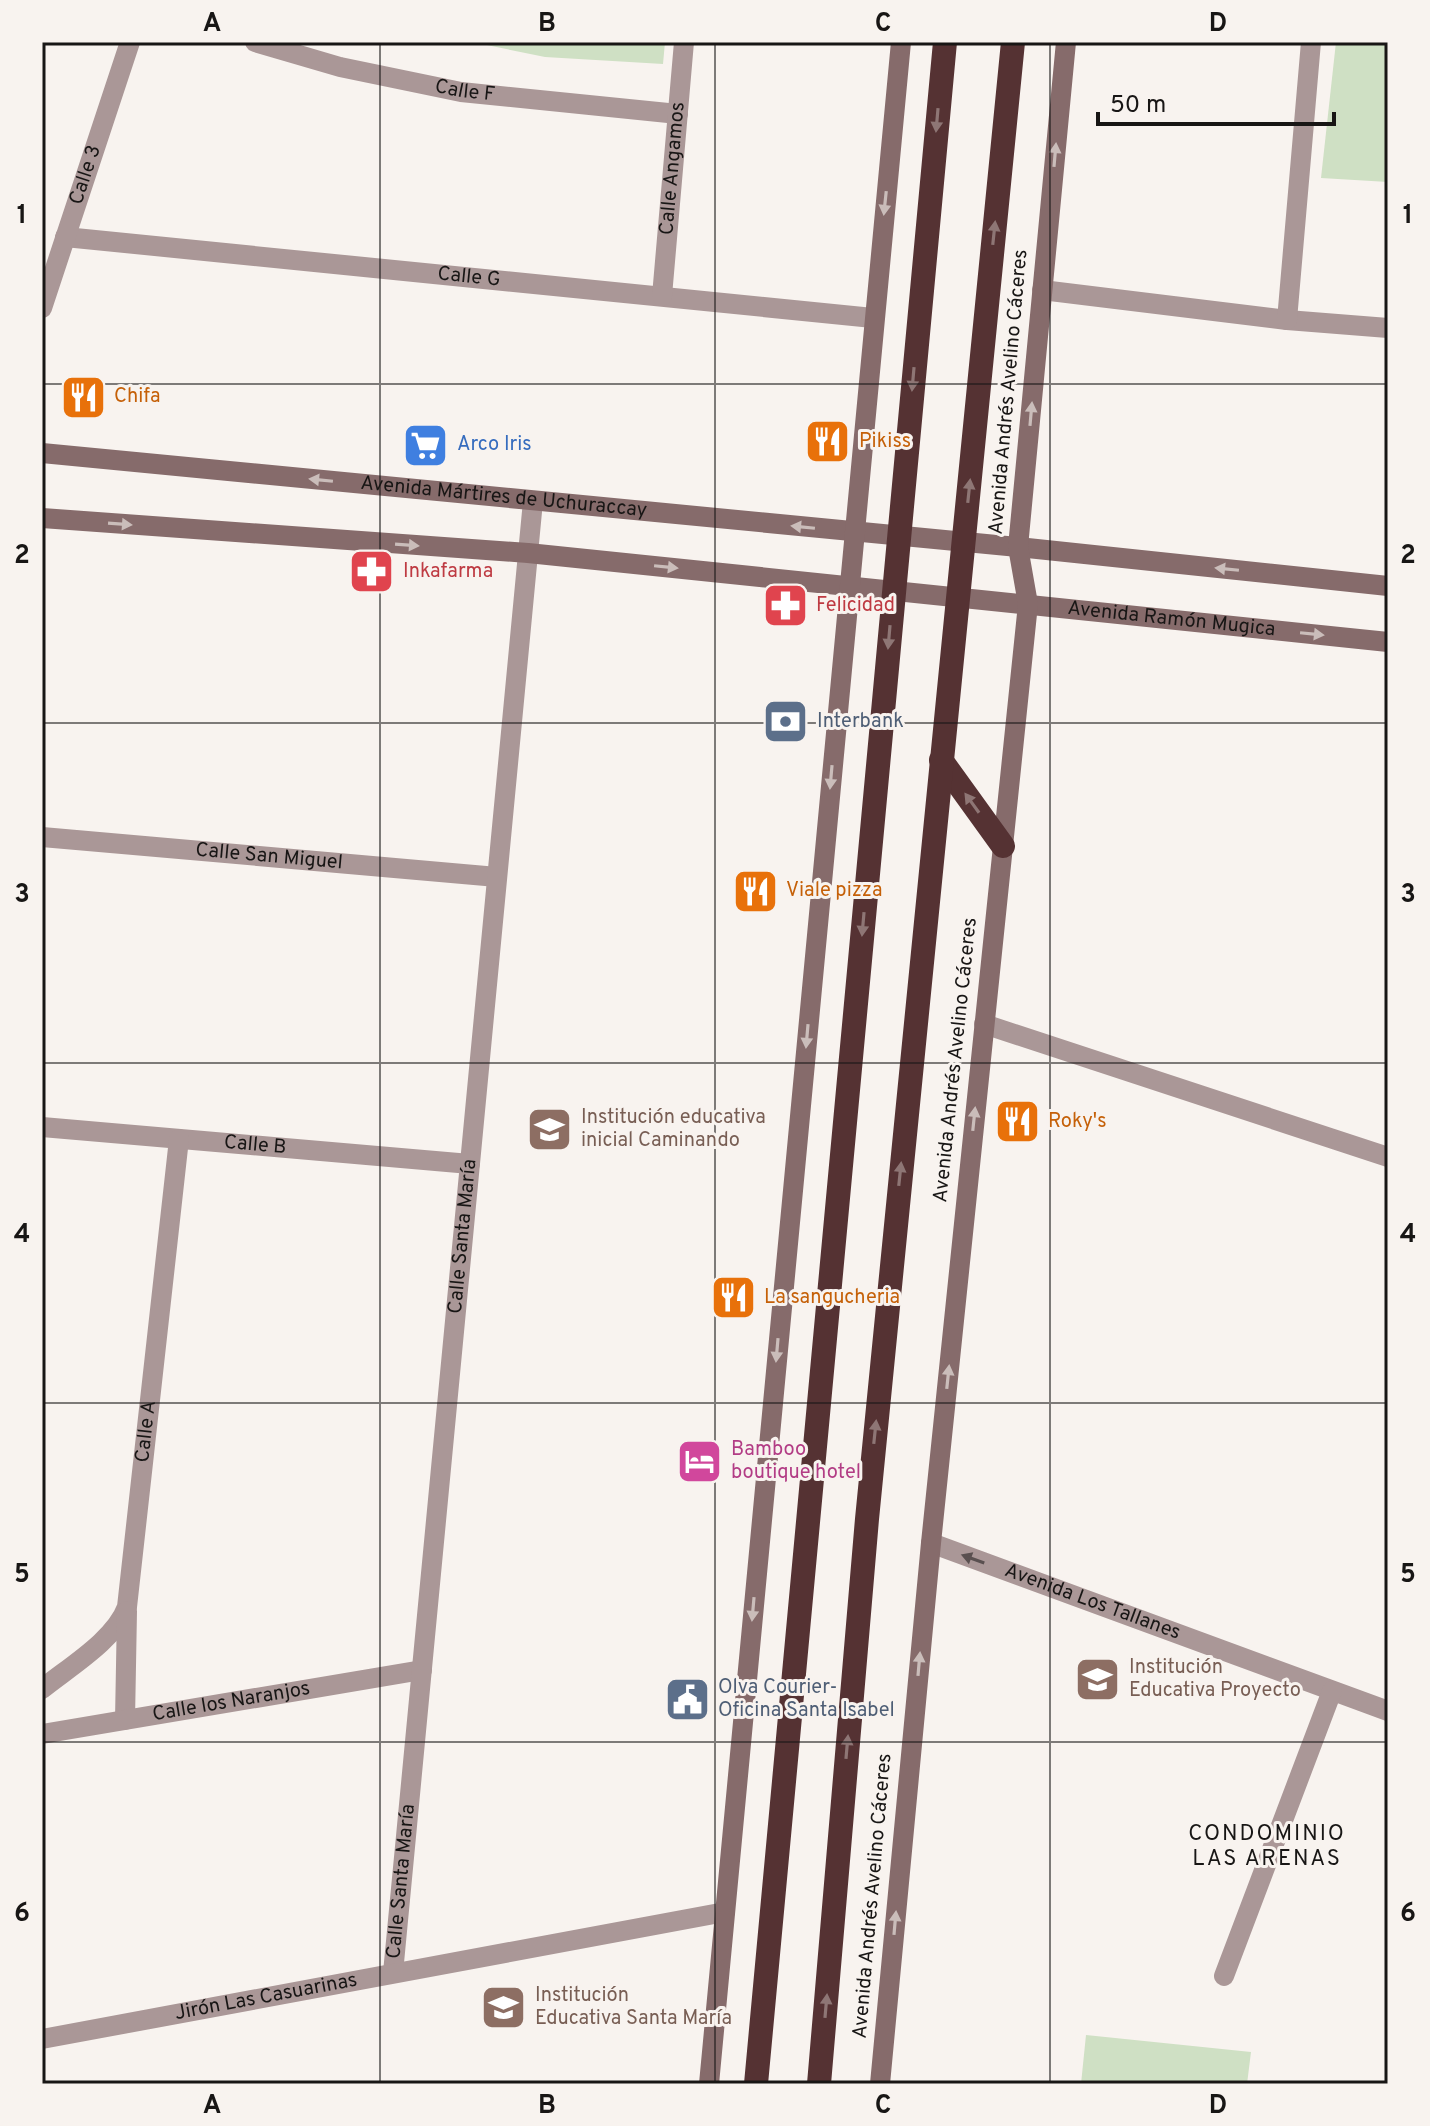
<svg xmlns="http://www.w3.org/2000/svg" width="1430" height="2126" viewBox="0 0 1430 2126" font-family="Overpass,sans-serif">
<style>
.green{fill:#cfe0c4}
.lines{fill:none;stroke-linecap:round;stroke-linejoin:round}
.street{stroke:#aa9797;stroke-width:20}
.secondary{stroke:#866b6b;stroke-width:20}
.highway{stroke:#553233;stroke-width:24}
.oneway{fill:#8e7675}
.oneway2{fill:#cabdba}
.oneway3{fill:#5a5050}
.grid{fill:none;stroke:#181615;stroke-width:2;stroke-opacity:0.55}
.labels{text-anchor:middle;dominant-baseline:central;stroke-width:6;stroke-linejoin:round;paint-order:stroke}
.street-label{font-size:20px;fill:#181615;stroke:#f8f3ef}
.food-label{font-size:20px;fill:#c56008;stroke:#f8f3ef;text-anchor:start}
.shop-label{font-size:20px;fill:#366cbe;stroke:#f8f3ef;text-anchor:start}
.health-label{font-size:20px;fill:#be3a42;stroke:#f8f3ef;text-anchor:start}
.service-label{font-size:20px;fill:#4e5e75;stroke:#f8f3ef;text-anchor:start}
.education-label{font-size:20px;fill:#785e54;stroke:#f8f3ef;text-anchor:start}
.hotel-label{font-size:20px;fill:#b23c85;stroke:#f8f3ef;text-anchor:start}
.neighbourhood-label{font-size:22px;letter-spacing:2px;fill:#181615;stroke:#f8f3ef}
.neatline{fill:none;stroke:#181615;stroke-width:3}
.grid-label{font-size:26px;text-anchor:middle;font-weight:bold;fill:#181615}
</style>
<rect width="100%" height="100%" fill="#f8f3ef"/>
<!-- green -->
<g class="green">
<path d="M472,42H665L663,64L545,57Z"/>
<path d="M1336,42H1388V182L1321,178Z"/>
<path d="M1086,2035L1251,2052L1247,2084H1081Z"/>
</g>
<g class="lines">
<!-- street -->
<g class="street">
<path id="s1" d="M255,42L340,67L461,92L678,114"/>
<path id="s2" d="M65,237L873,318"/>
<path d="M1042,290L1287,320L1388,328"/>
<path id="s3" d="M662,296L684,42"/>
<path id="s4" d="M42,308L130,42"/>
<path d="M1287,320L1311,42"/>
<path id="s5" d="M42,837L497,877"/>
<path d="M984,1024L1388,1157"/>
<path id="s6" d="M42,1127L470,1164"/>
<path id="s7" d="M931,1543L1388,1711"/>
<path id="s8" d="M42,1689C69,1667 115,1640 127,1607L179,1139"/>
<path d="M125,1720L127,1611"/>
<path id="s9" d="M42,1734L422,1670"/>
<path id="s10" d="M393,1973L533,501"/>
<path d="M1224,1976L1332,1691"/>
<path id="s11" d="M42,2039L725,1912"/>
</g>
<!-- secondary -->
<g class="secondary">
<path id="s12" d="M42,453L1018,547L1388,586"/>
<path id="s13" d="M42,518L528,553L1388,642"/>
<path d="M709,2084L901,42"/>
<path d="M880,2084L931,1543L1028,604L1018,547L1066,42"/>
</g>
<!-- highway -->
<g class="highway">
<path d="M941,760L1003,846"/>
<path d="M756,2084L945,42"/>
<path d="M819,2084L867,1519L1013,42"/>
</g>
</g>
<!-- one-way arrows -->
<defs><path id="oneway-solid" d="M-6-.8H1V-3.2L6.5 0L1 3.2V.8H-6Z" transform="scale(2)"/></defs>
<g class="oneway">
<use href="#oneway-solid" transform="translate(937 120) rotate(95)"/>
<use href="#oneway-solid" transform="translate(994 233) rotate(-84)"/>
<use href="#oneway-solid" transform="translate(913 379) rotate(95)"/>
<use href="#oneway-solid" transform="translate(969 491) rotate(-84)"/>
<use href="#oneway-solid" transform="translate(889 637) rotate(95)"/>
<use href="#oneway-solid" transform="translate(972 803) rotate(-126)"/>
<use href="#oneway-solid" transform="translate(863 924) rotate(95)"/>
<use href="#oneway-solid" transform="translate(900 1174) rotate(-84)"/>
<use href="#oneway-solid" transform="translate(875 1432) rotate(-84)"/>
<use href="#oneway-solid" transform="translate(847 1747) rotate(-85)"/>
<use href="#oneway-solid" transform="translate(826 2006) rotate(-85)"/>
</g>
<g class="oneway2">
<use href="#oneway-solid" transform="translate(1055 155) rotate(-85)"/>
<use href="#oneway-solid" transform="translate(885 203) rotate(96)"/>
<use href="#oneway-solid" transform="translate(1031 414) rotate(-85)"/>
<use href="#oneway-solid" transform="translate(321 480) rotate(-174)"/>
<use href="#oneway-solid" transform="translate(120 524) rotate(4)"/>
<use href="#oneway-solid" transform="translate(803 527) rotate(-174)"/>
<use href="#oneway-solid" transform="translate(407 545) rotate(4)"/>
<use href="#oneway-solid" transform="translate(666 567) rotate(6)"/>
<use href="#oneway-solid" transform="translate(1227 569) rotate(-174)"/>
<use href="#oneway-solid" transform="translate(1312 634) rotate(6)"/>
<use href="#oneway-solid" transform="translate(831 777) rotate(95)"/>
<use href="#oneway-solid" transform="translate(807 1036) rotate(95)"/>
<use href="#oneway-solid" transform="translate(974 1119) rotate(-84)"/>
<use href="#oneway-solid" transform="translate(777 1350) rotate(95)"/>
<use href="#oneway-solid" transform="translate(948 1377) rotate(-84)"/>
<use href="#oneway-solid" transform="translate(753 1609) rotate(95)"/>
<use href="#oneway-solid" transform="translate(919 1664) rotate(-85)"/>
<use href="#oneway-solid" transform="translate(895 1923) rotate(-85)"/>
</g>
<use class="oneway3" href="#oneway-solid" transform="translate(973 1559) rotate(-160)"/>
<!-- grid -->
<path class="grid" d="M380,42V2084M715,42V2084M1050,42V2084M42,384H1388M42,723H1388M42,1063H1388M42,1403H1388M42,1742H1388"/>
<!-- icons -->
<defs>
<symbol id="restaurant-square" viewBox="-11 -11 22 22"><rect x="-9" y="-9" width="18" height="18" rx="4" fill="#e8710a" stroke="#f8f3ef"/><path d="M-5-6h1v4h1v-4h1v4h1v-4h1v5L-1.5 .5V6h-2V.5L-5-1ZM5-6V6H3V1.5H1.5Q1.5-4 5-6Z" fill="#fff"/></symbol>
<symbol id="supermarket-square" viewBox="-11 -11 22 22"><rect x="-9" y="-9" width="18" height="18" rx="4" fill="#3f7fe0" stroke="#f8f3ef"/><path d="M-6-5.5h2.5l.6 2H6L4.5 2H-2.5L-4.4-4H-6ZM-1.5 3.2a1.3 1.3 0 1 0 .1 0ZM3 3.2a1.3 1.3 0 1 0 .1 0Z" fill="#fff"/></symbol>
<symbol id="pharmacy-square" viewBox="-11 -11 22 22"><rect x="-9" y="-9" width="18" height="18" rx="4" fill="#e0444e" stroke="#f8f3ef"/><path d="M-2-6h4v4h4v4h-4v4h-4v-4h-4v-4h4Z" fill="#fff"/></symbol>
<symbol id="bank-square" viewBox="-11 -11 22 22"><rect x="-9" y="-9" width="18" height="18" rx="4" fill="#5c6f8a" stroke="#f8f3ef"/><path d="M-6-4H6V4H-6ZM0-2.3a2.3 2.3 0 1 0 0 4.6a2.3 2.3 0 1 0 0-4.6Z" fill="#fff"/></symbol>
<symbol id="school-square" viewBox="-11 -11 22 22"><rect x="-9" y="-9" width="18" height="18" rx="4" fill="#8d6e63" stroke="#f8f3ef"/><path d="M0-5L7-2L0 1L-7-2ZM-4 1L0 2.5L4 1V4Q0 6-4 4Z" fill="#fff"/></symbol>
<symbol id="hotel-square" viewBox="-11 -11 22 22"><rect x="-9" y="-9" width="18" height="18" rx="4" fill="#d1479c" stroke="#f8f3ef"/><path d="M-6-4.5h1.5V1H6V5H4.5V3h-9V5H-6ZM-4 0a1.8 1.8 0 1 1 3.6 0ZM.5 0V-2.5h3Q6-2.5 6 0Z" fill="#fff"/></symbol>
<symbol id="civic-square" viewBox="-11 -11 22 22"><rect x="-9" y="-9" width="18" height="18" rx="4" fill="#5c6f8a" stroke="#f8f3ef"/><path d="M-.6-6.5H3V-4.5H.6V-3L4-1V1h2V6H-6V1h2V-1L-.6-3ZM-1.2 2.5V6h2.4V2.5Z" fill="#fff"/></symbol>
</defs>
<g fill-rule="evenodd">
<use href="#restaurant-square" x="58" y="372" width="51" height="51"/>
<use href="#restaurant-square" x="802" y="416" width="51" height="51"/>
<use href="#supermarket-square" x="400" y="420" width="51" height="51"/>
<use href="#pharmacy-square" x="346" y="546" width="51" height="51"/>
<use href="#pharmacy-square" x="760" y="580" width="51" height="51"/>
<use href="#bank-square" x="760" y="696" width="51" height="51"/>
<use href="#restaurant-square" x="730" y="866" width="51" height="51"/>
<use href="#restaurant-square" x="992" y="1096" width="51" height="51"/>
<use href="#school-square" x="524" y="1104" width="51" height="51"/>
<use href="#restaurant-square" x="708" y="1272" width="51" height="51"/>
<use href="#hotel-square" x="674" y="1436" width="51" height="51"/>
<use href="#school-square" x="1072" y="1654" width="51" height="51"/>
<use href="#civic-square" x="662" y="1674" width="51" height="51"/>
<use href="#school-square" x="478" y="1982" width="51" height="51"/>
</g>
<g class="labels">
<!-- street labels -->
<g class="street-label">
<text stroke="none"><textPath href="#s1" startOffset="216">Calle F</textPath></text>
<text stroke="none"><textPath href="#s3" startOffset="128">Calle Angamos</textPath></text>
<text stroke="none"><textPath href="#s4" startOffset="140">Calle 3</textPath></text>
<text stroke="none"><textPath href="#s2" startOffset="406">Calle G</textPath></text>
<text transform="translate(1009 392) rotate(-85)">Avenida Andrés Avelino Cáceres</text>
<text stroke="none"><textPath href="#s12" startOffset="464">Avenida Mártires de Uchuraccay</textPath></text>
<text stroke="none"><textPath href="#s13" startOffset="1134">Avenida Ramón Mugica</textPath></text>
<text stroke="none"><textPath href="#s5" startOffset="228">Calle San Miguel</textPath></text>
<text transform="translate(956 1060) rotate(-84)">Avenida Andrés Avelino Cáceres</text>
<text stroke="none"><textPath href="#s6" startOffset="214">Calle B</textPath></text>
<text stroke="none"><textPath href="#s10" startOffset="740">Calle Santa María</textPath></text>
<text stroke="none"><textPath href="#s8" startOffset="296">Calle A</textPath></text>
<text stroke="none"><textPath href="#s7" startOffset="172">Avenida Los Tallanes</textPath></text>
<text stroke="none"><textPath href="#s9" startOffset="192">Calle los Naranjos</textPath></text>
<text stroke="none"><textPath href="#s10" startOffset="92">Calle Santa María</textPath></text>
<text transform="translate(873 1896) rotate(-85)">Avenida Andrés Avelino Cáceres</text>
<text stroke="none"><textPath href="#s11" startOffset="228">Jirón Las Casuarinas</textPath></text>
</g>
<!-- food labels -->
<g class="food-label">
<text x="114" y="397">Chifa</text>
<text x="859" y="442">Pikiss</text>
<text x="786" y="891">Viale pizza</text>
<text x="1048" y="1122">Roky's</text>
<text x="764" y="1298">La sangucheria</text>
</g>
<!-- shop labels -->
<g class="shop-label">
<text x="457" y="445">Arco Iris</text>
</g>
<!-- health labels -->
<g class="health-label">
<text x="403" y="572">Inkafarma</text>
<text x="816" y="606">Felicidad</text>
</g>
<!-- service labels -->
<g class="service-label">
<text x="817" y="722">Interbank</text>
<text x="718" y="1688">Olva Courier-<tspan x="718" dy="23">Oficina Santa Isabel</tspan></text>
</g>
<!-- education labels -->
<g class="education-label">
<text x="581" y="1118">Institución educativa<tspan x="581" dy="23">inicial Caminando</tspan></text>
<text x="1129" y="1668">Institución<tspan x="1129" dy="23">Educativa Proyecto</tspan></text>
<text x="535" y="1996">Institución<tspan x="535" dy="23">Educativa Santa María</tspan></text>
</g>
<!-- hotel labels -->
<g class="hotel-label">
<text x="731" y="1450">Bamboo<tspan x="731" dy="23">boutique hotel</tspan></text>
</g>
<!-- neighbourhood labels -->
<g class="neighbourhood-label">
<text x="1267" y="1834">CONDOMINIO<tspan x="1267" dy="25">LAS ARENAS</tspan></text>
</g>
</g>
<!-- border -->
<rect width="1430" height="2126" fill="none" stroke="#f8f3ef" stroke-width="88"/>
<!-- scale -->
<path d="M1098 112v12h236v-12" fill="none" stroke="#181615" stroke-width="4"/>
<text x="1110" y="112" font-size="24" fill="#181615" stroke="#f8f3ef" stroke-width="6" paint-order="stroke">50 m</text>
<rect x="44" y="44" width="1342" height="2038" class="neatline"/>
<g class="grid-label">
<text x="212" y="31">A</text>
<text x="547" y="31">B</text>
<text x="883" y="31">C</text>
<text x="1218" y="31">D</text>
<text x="22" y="223">1</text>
<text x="1408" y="223">1</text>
<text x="22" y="563">2</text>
<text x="1408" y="563">2</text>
<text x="22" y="902">3</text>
<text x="1408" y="902">3</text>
<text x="22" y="1242">4</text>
<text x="1408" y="1242">4</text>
<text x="22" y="1582">5</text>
<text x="1408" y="1582">5</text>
<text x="22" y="1921">6</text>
<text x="1408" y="1921">6</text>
<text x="212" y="2113">A</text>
<text x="547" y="2113">B</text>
<text x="883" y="2113">C</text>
<text x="1218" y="2113">D</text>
</g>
</svg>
